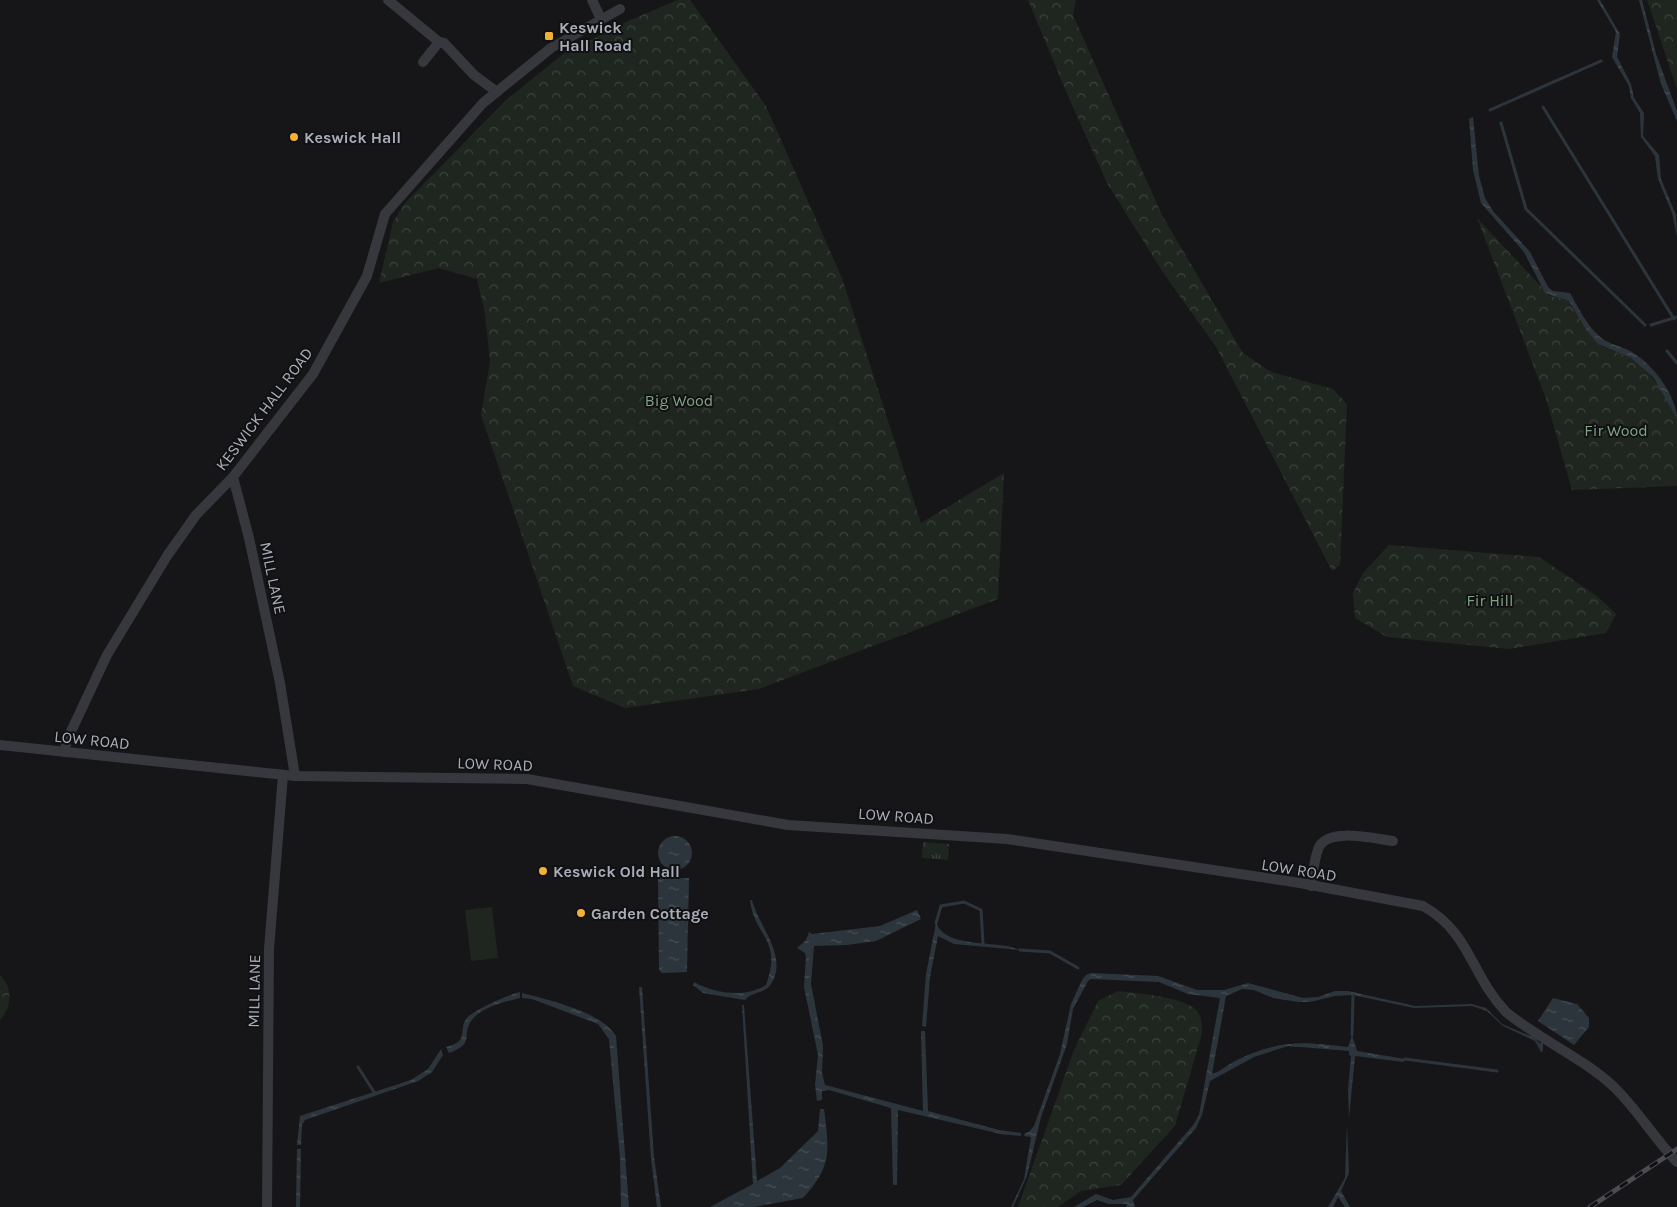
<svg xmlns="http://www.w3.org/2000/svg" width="1677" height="1207" viewBox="0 0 1677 1207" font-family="Karla,sans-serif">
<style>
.grass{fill:url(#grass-tufts)}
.forest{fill:url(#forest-crowns)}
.garden{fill:#1e261f}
.water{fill:url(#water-ripples)}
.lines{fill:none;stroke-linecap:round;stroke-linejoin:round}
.stream{stroke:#2c353c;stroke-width:3}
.minor{stroke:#37383d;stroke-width:10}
.rail-casing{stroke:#4a4c52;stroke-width:5}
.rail{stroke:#111113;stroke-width:3;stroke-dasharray:9;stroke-linecap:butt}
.poi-dot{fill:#f2b134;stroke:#111113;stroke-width:2}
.labels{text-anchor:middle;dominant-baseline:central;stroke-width:4;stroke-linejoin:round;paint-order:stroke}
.poi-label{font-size:16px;font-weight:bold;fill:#a8adb8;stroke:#111113;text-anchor:start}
.park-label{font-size:16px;fill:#7fa381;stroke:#111113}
.street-label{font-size:16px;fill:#a8adb8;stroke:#111113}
</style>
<defs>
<pattern id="grass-tufts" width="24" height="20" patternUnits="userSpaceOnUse" patternTransform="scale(1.25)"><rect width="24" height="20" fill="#1e261f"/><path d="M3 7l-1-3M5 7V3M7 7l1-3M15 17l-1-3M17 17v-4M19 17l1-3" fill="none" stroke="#3c433d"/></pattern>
<pattern id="forest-crowns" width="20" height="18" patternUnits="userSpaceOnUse" patternTransform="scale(1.25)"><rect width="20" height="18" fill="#1e261f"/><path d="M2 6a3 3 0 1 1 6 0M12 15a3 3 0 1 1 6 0" fill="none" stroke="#3c433d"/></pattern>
<pattern id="water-ripples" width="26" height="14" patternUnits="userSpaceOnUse" patternTransform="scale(1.25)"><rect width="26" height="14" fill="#2c353c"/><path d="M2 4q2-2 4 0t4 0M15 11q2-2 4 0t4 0" fill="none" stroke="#485056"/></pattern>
</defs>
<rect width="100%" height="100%" fill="#161618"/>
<!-- grass -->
<path class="grass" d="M923,842L949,844L948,860L922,858Z"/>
<!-- forest -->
<g class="forest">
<path d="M678,0H690L766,106L842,278L921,523L1004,473L998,599L759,689L625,708L573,686L481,415L490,362L485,314L477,279L439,268L379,283L393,222L404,204L506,100L563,54L628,21Z"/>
<path d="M1028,0H1076L1073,15L1162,215L1243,353L1271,372L1333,389L1347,404L1340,565L1332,571L1216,347L1162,271L1107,183L1068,96Z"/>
<path d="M1647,0H1677V89Z"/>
<path d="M1477,218L1549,295L1569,301L1585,328L1601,346L1631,358L1649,374L1661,388L1677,419V486L1572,490L1546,399Z"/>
<path d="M1389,545L1539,557L1597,596L1616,614L1606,633L1509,649L1387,637L1355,618L1353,593L1363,573Z"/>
<path d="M0,975C13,988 12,1006 0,1020Z"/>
<path d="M1118,991C1135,993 1187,997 1197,1011C1202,1018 1202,1024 1202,1033L1175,1126L1121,1185L1081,1191L1058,1207H1018L1074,1050L1098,1001Z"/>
</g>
<!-- garden -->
<path class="garden" d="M492,907L498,958L471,961L465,910Z"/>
<!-- water -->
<g class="water">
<path d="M1597,0H1600L1620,34L1617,57L1631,84L1634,98L1644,113L1643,136L1659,155L1661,179L1676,215L1677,237L1672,213L1658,179L1655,156L1641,137L1640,113L1631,98L1629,86L1612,57L1616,32Z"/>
<path d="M1639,0H1642L1656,54L1677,111V121L1661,84Z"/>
<path d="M1473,117L1479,176L1485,198L1493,211L1530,252L1548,287L1553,291L1570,293C1578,307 1586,324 1598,335C1607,345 1624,346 1635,354C1654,366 1677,397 1677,419L1654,378L1631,358L1598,344L1585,328L1569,301L1545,293L1524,252L1481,203L1473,170L1469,119Z"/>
<circle cx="675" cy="853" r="17"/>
<path d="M658,878H689L687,972L662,973L659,970Z"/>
<path d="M750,900H752C758,925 789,957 771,984C765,994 752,991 745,1000L703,993L693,985L694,982C715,994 745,998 766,985C783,938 754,937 750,900Z"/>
<path d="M917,910L921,919L876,941L847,945L814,946L811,984L823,1046L822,1073L825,1085L923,1111L921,1031H925L928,1111L999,1130L1021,1133V1136L1001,1134L898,1110L897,1185H893L891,1108L829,1090L822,1091V1100L817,1101L815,1085L818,1055L804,987L806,957L805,953L797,948L806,940L809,932L812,934L880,926Z"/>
<path d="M936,923C947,950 996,939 1020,950L954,944L938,936L930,977L926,1027L922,1026L926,974Z"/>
<path d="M1091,973L1158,976L1197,990H1224L1248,983L1303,998L1318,997L1335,991H1348L1415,1006L1471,1004L1486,1008L1502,1024L1535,1038L1539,1043H1543V1051L1541,1052L1535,1041L1503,1026L1487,1011L1472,1006L1414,1008L1353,995L1335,996L1310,1002H1298L1273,998L1254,990L1242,989L1226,996L1212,1074C1220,1072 1230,1063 1239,1059C1283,1039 1302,1042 1348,1047L1352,1035L1357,1051L1405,1059L1404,1062L1355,1056L1349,1118L1348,1090L1351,1056L1349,1055V1051L1288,1046L1254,1057L1210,1081L1202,1115L1196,1128L1133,1200L1135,1207H1126L1127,1204H1109L1097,1200L1083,1207H1074L1096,1194L1113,1200L1131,1197L1194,1124L1199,1115L1220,998L1188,994L1159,982L1091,979L1088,981L1073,1009L1067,1044L1041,1117L1027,1176L1013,1207H1011L1024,1179L1031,1137L1024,1136L1025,1133L1029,1132L1034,1126L1060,1054L1071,1004L1082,980L1086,975Z"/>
<path d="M639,987H642L654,1157L661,1207H657L651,1158Z"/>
<path d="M520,992V998C505,1002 481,1007 471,1021C461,1036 476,1043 449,1053L446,1047C471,1041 457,1030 467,1018C473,1010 510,994 520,992Z"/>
<path d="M522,993C549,1000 602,1012 616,1036L629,1207H621L620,1158L609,1039L598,1024L532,999L522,998Z"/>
<path d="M1553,998L1577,1004L1589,1018V1027L1574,1045L1538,1021Z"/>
<path d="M742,1005H744L757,1181L780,1168L818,1131L820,1109H824C829,1149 833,1166 803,1198L754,1207H710L753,1184Z"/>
<path d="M441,1049L443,1055L432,1072L418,1081L305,1120L302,1125L301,1145H297L300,1116L411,1080L428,1069Z"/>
<path d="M1347,1125L1349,1173L1341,1191L1350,1207H1345L1338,1197L1333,1207H1328L1345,1178Z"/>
<path d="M297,1149H301L300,1207H296Z"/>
</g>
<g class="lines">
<!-- stream -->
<g class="stream">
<path d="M1543,107L1674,319"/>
<path d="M1490,110L1601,61"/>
<path d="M1501,123L1526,209L1645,325"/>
<path d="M1651,325L1677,317"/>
<path d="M1667,351L1677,363"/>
<path d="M936,923L941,906L964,902L981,910L983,943"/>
<path d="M1020,950L1050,952L1078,968"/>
<path d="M1352,1035L1353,995"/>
<path d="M1405,1059L1497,1071"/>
<path d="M358,1067L374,1092"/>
</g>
<!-- minor -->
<g class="minor">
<path d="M388,0L439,42L444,43L474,75L497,92"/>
<path d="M592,0L601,19"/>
<path d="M423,62L439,42"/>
<path d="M233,477L249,538L280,683L295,776"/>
<path d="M0,745L295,776L527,779L788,825L1007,839L1300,883L1423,906C1471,933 1470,974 1506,1012C1539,1039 1581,1057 1613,1086C1637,1109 1654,1138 1677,1162"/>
<path d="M65,752L66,742L107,655L167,556L196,515L233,477L313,374L367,276L385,214L483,103L551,48L620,9"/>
<path d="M1311,886C1313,874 1314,858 1319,847C1329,827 1375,839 1393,841"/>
<path d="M267,1207L269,949L283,775"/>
</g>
<defs>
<path id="rail" d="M1590,1207L1677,1149"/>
</defs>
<!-- rail casing -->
<use href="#rail" class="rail-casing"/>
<!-- rail -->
<use href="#rail" class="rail"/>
</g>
<!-- markers -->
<g class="poi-dot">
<rect x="544" y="31" width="10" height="10" rx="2.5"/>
<circle cx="294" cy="137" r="5"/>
<circle cx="543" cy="871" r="5"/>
<circle cx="581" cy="913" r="5"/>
</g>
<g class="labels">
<!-- poi labels -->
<g class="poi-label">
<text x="559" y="27">Keswick<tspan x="559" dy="18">Hall Road</tspan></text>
<text x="304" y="137">Keswick Hall</text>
<text x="553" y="871">Keswick Old Hall</text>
<text x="591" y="913">Garden Cottage</text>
</g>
<!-- park labels -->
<g class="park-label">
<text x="679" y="400">Big Wood</text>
<text x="1616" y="430">Fir Wood</text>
<text x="1490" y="600">Fir Hill</text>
</g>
<!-- street labels -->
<g class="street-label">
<text transform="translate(264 409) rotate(-53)">KESWICK HALL ROAD</text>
<text transform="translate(273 578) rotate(78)">MILL LANE</text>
<text transform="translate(92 740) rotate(6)">LOW ROAD</text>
<text transform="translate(495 764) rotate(2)">LOW ROAD</text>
<text transform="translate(896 816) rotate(4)">LOW ROAD</text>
<text transform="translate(1299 870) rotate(9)">LOW ROAD</text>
<text transform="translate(254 991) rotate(-89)">MILL LANE</text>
</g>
</g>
</svg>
